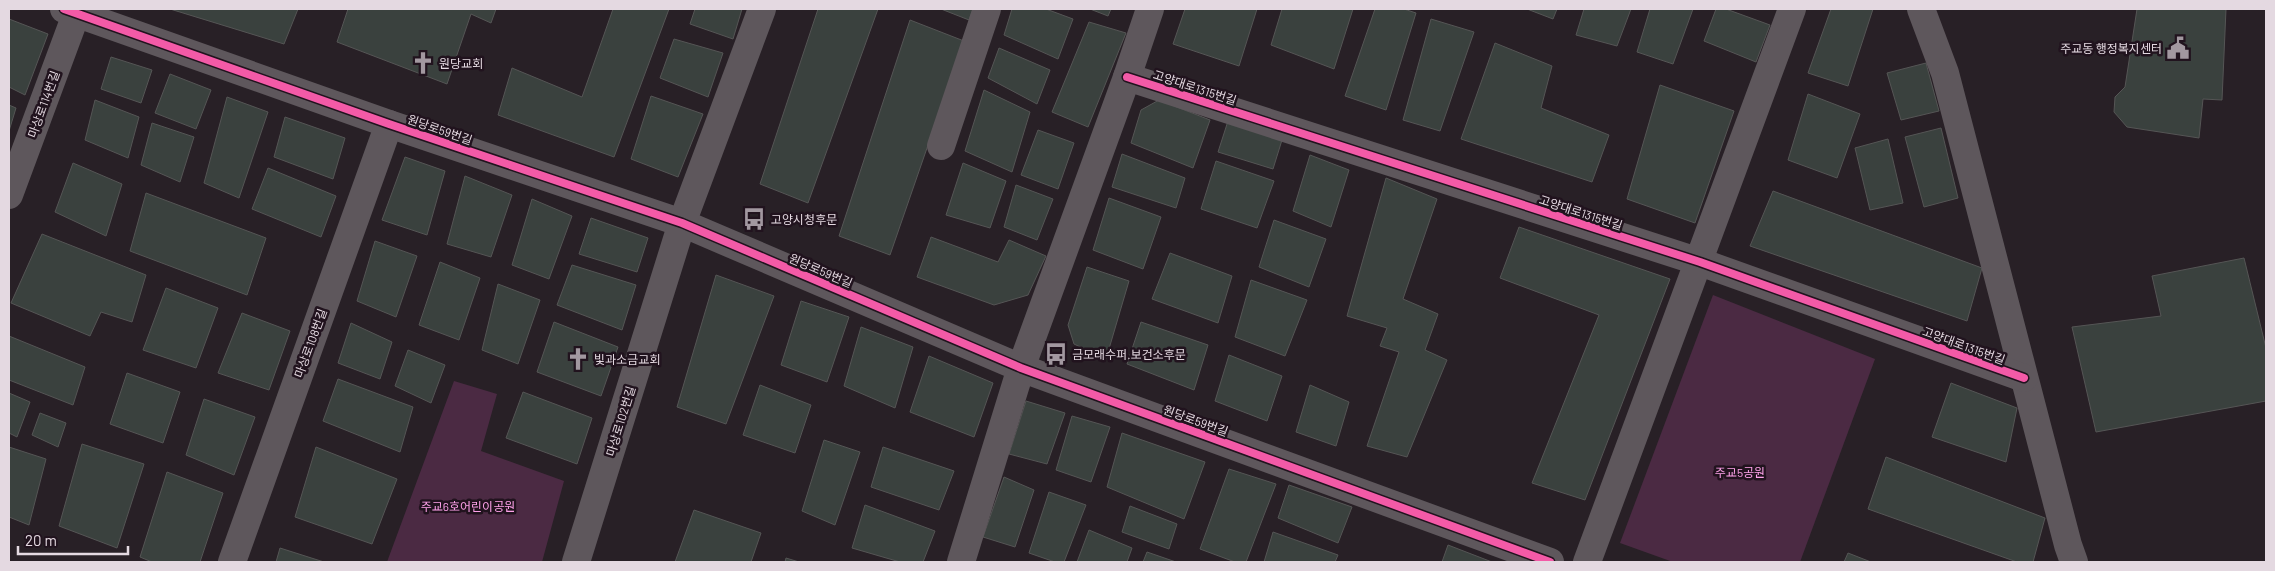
<svg xmlns="http://www.w3.org/2000/svg" width="2275" height="571" viewBox="0 0 2275 571" font-family="Barlow,'Noto Sans KR',sans-serif">
<style>
.green{fill:#4b2a43}
.building{fill:#3a413e;stroke:#555}
.lines{fill:none;stroke-linecap:round;stroke-linejoin:round}
.street{stroke:#5e575c;stroke-width:28}
.cycleway-casing{stroke:#21131e;stroke-width:11}
.cycleway{stroke:#f35aa7;stroke-width:8}
.labels{text-anchor:middle;dominant-baseline:central;stroke-width:5;stroke-linejoin:round;paint-order:stroke}
.poi-label{font-size:12px;fill:#e4d9e1;stroke:#21131e;text-anchor:start}
.street-label{font-size:12px;fill:#e4d9e1;stroke:#21131e}
.park-label{font-size:12px;fill:#fea2ea;stroke:#21131e}
</style>
<rect width="100%" height="100%" fill="#282026"/>
<!-- green -->
<g class="green">
<path d="M1713,295L1875,359L1800,562H1673L1620,543Z"/>
<path d="M454,381L497,394L481,451L564,481L542,562H387Z"/>
</g>
<!-- building -->
<g class="building">
<path d="M170,9H298L284,44Z"/>
<path d="M348,9H496L491,23L471,14L447,84L337,42Z"/>
<path d="M613,9H669L614,157L498,115L512,68L582,97Z"/>
<path d="M695,9H742L733,39L690,24Z"/>
<path d="M818,9H878L808,203L760,184Z"/>
<path d="M941,9H973L969,20Z"/>
<path d="M1012,9H1046L1073,19L1058,59L1004,35Z"/>
<path d="M1090,9H1111L1108,16Z"/>
<path d="M1185,9H1257L1239,66L1173,44Z"/>
<path d="M1282,9H1353L1334,69L1271,45Z"/>
<path d="M1375,9H1404L1416,13L1386,110L1345,96Z"/>
<path d="M1527,9H1557L1553,19Z"/>
<path d="M1584,9H1631L1617,46L1576,35Z"/>
<path d="M1650,9H1693L1673,64L1637,52Z"/>
<path d="M1716,9H1726L1770,25L1756,62L1704,41Z"/>
<path d="M1831,9H1873L1848,86L1808,73Z"/>
<path d="M2137,9H2226L2222,100L2203,99L2199,138L2127,127L2114,112L2115,97L2125,87Z"/>
<path d="M9,19L48,34L25,95L9,87Z"/>
<path d="M1431,19L1474,32L1440,131L1403,120Z"/>
<path d="M910,20L964,41L890,255L839,236Z"/>
<path d="M1089,22L1126,33L1088,127L1052,112Z"/>
<path d="M674,39L723,53L708,97L660,78Z"/>
<path d="M1495,43L1552,66L1541,108L1609,135L1592,182L1461,139Z"/>
<path d="M999,48L1050,70L1037,104L988,78Z"/>
<path d="M111,57L152,70L141,103L101,89Z"/>
<path d="M1926,63L1939,111L1901,120L1887,73Z"/>
<path d="M170,74L211,90L196,129L155,113Z"/>
<path d="M1660,85L1734,111L1695,223L1627,199Z"/>
<path d="M984,90L1030,112L1012,172L965,151Z"/>
<path d="M1808,94L1860,114L1837,178L1788,160Z"/>
<path d="M651,96L703,114L678,177L631,159Z"/>
<path d="M227,97L268,112L239,198L204,183Z"/>
<path d="M95,100L139,117L128,158L85,140Z"/>
<path d="M1159,100L1210,120L1193,168L1131,143L1141,110Z"/>
<path d="M9,105L16,108L9,131Z"/>
<path d="M285,117L345,138L333,179L274,157Z"/>
<path d="M1228,121L1282,140L1273,169L1218,152Z"/>
<path d="M152,123L194,137L180,182L141,165Z"/>
<path d="M1941,128L1958,198L1924,207L1905,137Z"/>
<path d="M1038,130L1074,143L1058,189L1021,175Z"/>
<path d="M1888,139L1903,203L1870,210L1855,148Z"/>
<path d="M1122,154L1185,178L1176,208L1112,187Z"/>
<path d="M1310,155L1349,170L1331,227L1293,211Z"/>
<path d="M405,157L445,171L427,235L382,220Z"/>
<path d="M1216,161L1274,181L1257,228L1201,209Z"/>
<path d="M73,163L122,184L106,236L55,212Z"/>
<path d="M963,163L1006,181L990,228L946,215Z"/>
<path d="M268,168L336,196L321,237L252,209Z"/>
<path d="M465,176L512,195L491,257L447,244Z"/>
<path d="M1386,178L1437,199L1403,299L1438,314L1425,350L1447,360L1407,457L1367,446L1399,352L1380,346L1387,328L1347,316Z"/>
<path d="M1016,185L1053,199L1037,240L1004,227Z"/>
<path d="M1773,191L1982,268L1967,321L1750,246Z"/>
<path d="M146,193L266,238L247,295L130,251Z"/>
<path d="M1109,198L1161,217L1143,269L1093,250Z"/>
<path d="M532,199L572,216L549,279L512,265Z"/>
<path d="M591,218L648,238L637,272L579,254Z"/>
<path d="M1274,220L1326,239L1309,287L1259,267Z"/>
<path d="M1519,227L1670,279L1585,500L1532,483L1599,315L1500,278Z"/>
<path d="M42,234L146,275L132,322L101,312L90,336L11,303Z"/>
<path d="M931,237L998,262L1009,240L1046,256L1028,295L994,305L917,277Z"/>
<path d="M375,241L417,256L396,317L357,301Z"/>
<path d="M1170,253L1232,276L1218,323L1152,299Z"/>
<path d="M2244,258L2266,348V401L2096,432L2072,327L2161,316L2152,276Z"/>
<path d="M440,262L480,278L459,340L419,325Z"/>
<path d="M572,265L636,285L622,330L557,305Z"/>
<path d="M1087,267L1129,281L1106,359L1074,344L1068,325Z"/>
<path d="M716,275L774,296L726,424L677,407Z"/>
<path d="M1251,280L1307,300L1285,356L1235,337Z"/>
<path d="M498,284L540,300L518,364L482,350Z"/>
<path d="M166,288L218,308L196,368L143,350Z"/>
<path d="M801,301L849,317L827,382L781,365Z"/>
<path d="M242,313L290,331L269,390L218,373Z"/>
<path d="M554,322L618,347L601,396L537,372Z"/>
<path d="M1141,322L1208,345L1194,390L1127,364Z"/>
<path d="M351,323L392,342L380,379L338,363Z"/>
<path d="M861,327L913,347L895,408L844,386Z"/>
<path d="M9,336L85,367L73,405L9,380Z"/>
<path d="M408,350L445,365L431,403L395,386Z"/>
<path d="M1229,355L1282,376L1267,421L1215,401Z"/>
<path d="M929,356L993,383L974,437L910,412Z"/>
<path d="M127,373L180,392L163,443L110,424Z"/>
<path d="M338,379L413,407L400,452L323,421Z"/>
<path d="M1951,383L2017,408L2006,462L1932,437Z"/>
<path d="M760,385L811,405L795,453L743,435Z"/>
<path d="M1310,385L1349,402L1336,446L1296,432Z"/>
<path d="M523,392L592,418L577,464L506,438Z"/>
<path d="M9,393L30,402L17,437L9,433Z"/>
<path d="M204,399L255,417L234,475L186,455Z"/>
<path d="M1026,401L1065,413L1047,464L1009,454Z"/>
<path d="M40,413L66,423L58,447L32,435Z"/>
<path d="M1072,416L1110,427L1091,482L1056,470Z"/>
<path d="M1122,433L1205,462L1184,519L1107,487Z"/>
<path d="M824,440L860,452L835,525L802,511Z"/>
<path d="M82,444L144,464L117,548L59,526Z"/>
<path d="M9,447L46,459L29,525L9,517Z"/>
<path d="M316,447L397,479L372,544L295,517Z"/>
<path d="M883,447L954,471L939,510L871,487Z"/>
<path d="M1886,457L2045,518L2033,562H2017L1868,509Z"/>
<path d="M1229,469L1276,484L1246,562H1235L1200,549Z"/>
<path d="M167,472L223,493L200,562H152L140,557Z"/>
<path d="M1004,477L1034,490L1015,547L983,537Z"/>
<path d="M1289,485L1352,507L1338,543L1278,518Z"/>
<path d="M1049,492L1086,505L1064,562H1055L1029,553Z"/>
<path d="M865,505L935,531L923,562H900L852,548Z"/>
<path d="M1130,506L1177,524L1169,549L1122,532Z"/>
<path d="M694,510L761,533L751,562H675Z"/>
<path d="M1089,530L1132,548L1127,562H1077Z"/>
<path d="M1273,532L1338,555L1335,562H1264Z"/>
<path d="M1448,545L1492,562H1442Z"/>
<path d="M280,548L324,562H276Z"/>
<path d="M1147,552L1176,562H1143Z"/>
<path d="M1848,553L1871,562H1844Z"/>
<path d="M786,558L799,562H785Z"/>
</g>
<g class="lines">
<!-- street -->
<g class="street">
<path d="M64,9L389,124L682,223L1021,368L1550,562"/>
<path d="M1921,9L1945,73L2068,545L2074,562"/>
<path d="M1127,77L1700,262L2024,378"/>
<path d="M941,146L987,9"/>
<path d="M9,195L78,9"/>
<path d="M232,562L389,124"/>
<path d="M576,562L682,223L762,9"/>
<path d="M961,562L1021,368L1127,77L1150,9"/>
<path d="M1587,562L1792,9"/>
</g>
<defs>
<g id="cycleway">
<path d="M64,9L389,124L682,223L1021,368L1550,562"/>
<path d="M1127,77L1700,262L2024,378"/>
</g>
</defs>
<!-- cycleway casing -->
<use href="#cycleway" class="cycleway-casing"/>
<!-- cycleway -->
<use href="#cycleway" class="cycleway"/>
</g>
<!-- icons -->
<defs>
<symbol id="civic-bare" viewBox="-9 -9 18 18"><path d="M-.6-6.5H3V-4.5H.6V-3L4-1V1h2V6H-6V1h2V-1L-.6-3ZM-1.2 2.5V6h2.4V2.5Z" fill="#a298a0" stroke="#21131e" stroke-width="2.5" paint-order="stroke"/></symbol>
<symbol id="church-bare" viewBox="-9 -9 18 18"><path d="M-1.2-6h2.4v3.5h3.3v2.4h-3.3V6h-2.4V-.1h-3.3v-2.4h3.3Z" fill="#a298a0" stroke="#21131e" stroke-width="2.5" paint-order="stroke"/></symbol>
<symbol id="bus-bare" viewBox="-9 -9 18 18"><path d="M-5-6H5V4H4V6H2V4H-2V6H-4V4H-5ZM-3.5-4V0h7V-4ZM-3.5 1.2v1.5H-2V1.2ZM2 1.2v1.5H3.5V1.2Z" fill="#a298a0" stroke="#21131e" stroke-width="2.5" paint-order="stroke"/></symbol>
</defs>
<g fill-rule="evenodd">
<use href="#civic-bare" x="2162" y="32" width="32" height="32"/>
<use href="#church-bare" x="407" y="47" width="32" height="32"/>
<use href="#bus-bare" x="738" y="203" width="32" height="32"/>
<use href="#bus-bare" x="1040" y="338" width="32" height="32"/>
<use href="#church-bare" x="562" y="343" width="32" height="32"/>
</g>
<g class="labels">
<!-- poi labels -->
<g class="poi-label">
<text x="2162" y="48" text-anchor="end">주교동 행정복지센터</text>
<text x="439" y="63">원당교회</text>
<text x="771" y="219">고양시청후문</text>
<text x="1072" y="354">금모래수퍼.보건소후문</text>
<text x="594" y="359">빛과소금교회</text>
</g>
<!-- street labels -->
<g class="street-label">
<text transform="translate(1195 87) rotate(18)">고양대로1315번길</text>
<text transform="translate(43 104) rotate(-70)">마상로114번길</text>
<text transform="translate(440 129) rotate(19)">원당로59번길</text>
<text transform="translate(1581 212) rotate(18)">고양대로1315번길</text>
<text transform="translate(821 270) rotate(23)">원당로59번길</text>
<text transform="translate(310 343) rotate(-70)">마상로108번길</text>
<text transform="translate(1964 345) rotate(20)">고양대로1315번길</text>
<text transform="translate(1196 420) rotate(20)">원당로59번길</text>
<text transform="translate(620 421) rotate(-73)">마상로102번길</text>
</g>
<!-- park labels -->
<g class="park-label">
<text x="1740" y="472">주교5공원</text>
<text x="468" y="506">주교6호어린이공원</text>
</g>
</g>
<!-- border -->
<rect width="2275" height="571" fill="none" stroke="#e4d9e1" stroke-width="20"/>
<!-- scale -->
<path d="M18 546v8h110v-8" fill="none" stroke="#e4d9e1" stroke-width="2.5"/>
<text x="25" y="546" font-size="15" fill="#e4d9e1" stroke="#21131e" stroke-width="4" paint-order="stroke">20 m</text>
</svg>
